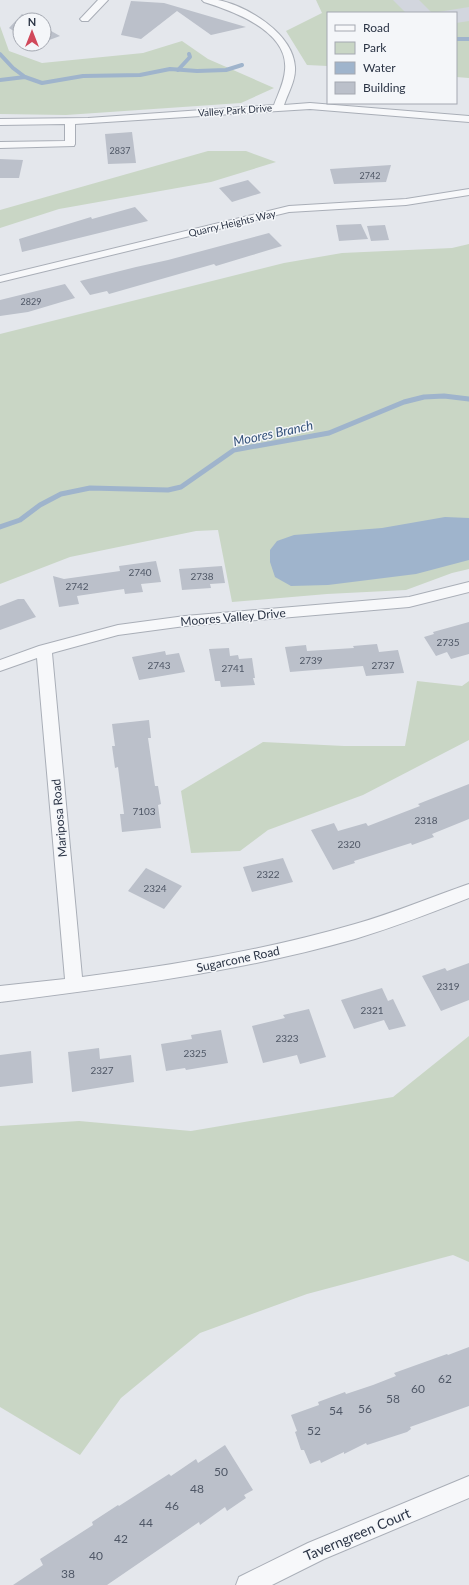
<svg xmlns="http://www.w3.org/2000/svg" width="469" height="1585" viewBox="0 0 469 1585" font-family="Lato,sans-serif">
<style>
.built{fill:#d2d6de}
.green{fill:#c9d6c5}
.water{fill:#9fb4cc}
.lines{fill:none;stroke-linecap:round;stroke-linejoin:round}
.stream-far1{stroke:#9fb4cc;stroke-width:4}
.stream{stroke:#9fb4cc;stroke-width:5}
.building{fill:#bbc0ca}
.minor-casing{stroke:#a9aeb7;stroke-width:2}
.minor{fill:#f7f8fa;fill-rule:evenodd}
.labels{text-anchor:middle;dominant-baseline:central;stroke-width:3;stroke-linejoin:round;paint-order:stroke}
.far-number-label{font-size:9px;fill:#4f5766}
.far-street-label{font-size:10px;fill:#2b3445;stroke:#f4f6f9}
.number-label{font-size:10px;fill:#4f5766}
.street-label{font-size:12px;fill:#2b3445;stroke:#f4f6f9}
.near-number-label{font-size:12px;fill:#4f5766}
.water-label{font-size:13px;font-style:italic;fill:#34527a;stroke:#f4f6f9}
.near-street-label{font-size:14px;fill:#2b3445;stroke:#f4f6f9}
</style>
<rect width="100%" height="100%" fill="#e4e7ec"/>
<!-- built -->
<path class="built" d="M327,0H469V49L456,50V13H336Z"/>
<!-- green -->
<g class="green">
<path d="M316,0H393L406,13H328V66L307,65L286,31L322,13Z"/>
<path d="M419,0H469V7L432,13Z"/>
<path d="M469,21V78L456,77V23Z"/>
<path d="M0,26L9,51L42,63L143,53L182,41L208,59L274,88L241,103L66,115L0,114Z"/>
<path d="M208,151H246L276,162L211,182L59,209L0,228V210Z"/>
<path d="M469,244V569L452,573L406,590L327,594L232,602L218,530L196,531L70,557L0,584V334L284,263L342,253L452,248Z"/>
<path d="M417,681L462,686L469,681V740L363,795L268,830L240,851L191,853L181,791L263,742L344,746H405Z"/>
<path d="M469,1036V1262L453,1255L307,1294L200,1333L121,1398L80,1455L0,1407V1126L79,1121L191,1131L393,1097Z"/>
</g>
<!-- water -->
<path class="water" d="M445,517L469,518V560L416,574L328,585L291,586L275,577L270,562V550L277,541L294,535L382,528Z"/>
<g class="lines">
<!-- stream-far1 -->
<g class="stream-far1">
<path d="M456,39H469"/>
<path d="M0,54L13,68L25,77"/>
<path d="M178,70L190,57L189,54"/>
<path d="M0,80L25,77L42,83L83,76L140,75L170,69L197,71L226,70L242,65"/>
</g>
<!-- stream -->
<path class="stream" d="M0,527L20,520L40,505L61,494L90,488L168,490L181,487L234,450L329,433L404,402L424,397L444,396L469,399"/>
</g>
<!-- building -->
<g class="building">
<path d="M131,1L164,3L246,27L211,35L177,11L141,39L121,35Z"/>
<path d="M22,14L32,20H20V35L9,28Z"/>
<path d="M44,27L60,36L44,42Z"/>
<path d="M132,132L136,163L108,164L105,134Z"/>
<path d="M0,159L23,160L19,178H0Z"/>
<path d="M391,165L386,182L334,184L330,169Z"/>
<path d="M248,180L261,193L232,202L219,188Z"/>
<path d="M135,207L148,221L22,252L19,239L91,217L92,219Z"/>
<path d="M361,224L368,239L339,241L336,225Z"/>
<path d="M385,225L389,240L371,241L367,226Z"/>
<path d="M269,233L282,246L216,266L214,264L109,294L107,291L90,295L80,281L136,267L168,260Z"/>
<path d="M65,284L75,298L28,312L0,316V300Z"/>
<path d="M156,561L161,582L141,584L143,592L125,594L124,589L77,596L79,604L59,607L53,576L64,579L120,571L119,566Z"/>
<path d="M222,566L225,583L210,584L211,588L182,590L179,569Z"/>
<path d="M18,599H24L36,617L0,630V606Z"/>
<path d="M469,622V654L451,659L447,652L436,656L424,637L434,634L433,632Z"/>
<path d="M377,644L379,652L398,650L404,673L366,676L363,666L290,672L285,647L306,645L307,651L354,648L353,646Z"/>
<path d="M229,648L230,656L238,655L239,659L252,658L255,678H253L255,685L221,687L220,681H215L209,649Z"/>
<path d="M165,651L166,655L179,653L185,672L139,680L132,657Z"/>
<path d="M149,720L151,738H148L155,786H158L161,804L158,805L161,828L122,832L120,814H124L118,767L115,768L112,746H115L112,724Z"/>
<path d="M469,784V819L432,834L434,837L412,845L411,843L354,861L355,863L333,870L311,830L334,823L338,831L366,823L368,826L420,806L418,804Z"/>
<path d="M283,858L293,882L252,892L243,867Z"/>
<path d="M146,868L182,886L164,909L128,891Z"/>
<path d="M469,963V1000L441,1011L422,976L445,968L447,971Z"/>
<path d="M382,988L388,1001L393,999L406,1026L389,1030L384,1020L354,1029L341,1000Z"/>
<path d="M309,1009L326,1057L300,1064L297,1055L263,1063L252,1026L285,1018L283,1015Z"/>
<path d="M221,1030L228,1063L186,1070L185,1068L166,1071L161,1044L192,1039L191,1035Z"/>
<path d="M99,1048L100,1059L131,1055L134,1082L72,1092L68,1052Z"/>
<path d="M31,1051L33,1083L0,1087V1055Z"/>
<path d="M469,1347V1406L410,1427L411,1429L407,1432L367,1445L366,1443L344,1454V1452L321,1463L320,1460L310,1464L304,1450H301L295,1432L297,1431L291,1415L319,1405L318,1402L345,1392L346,1394L373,1385L396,1376L394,1373L447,1354L448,1355Z"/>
<path d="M225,1445L253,1490L244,1495L246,1498L227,1511L225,1507L200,1525L199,1522L107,1585H13L43,1565L40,1559L93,1525L92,1522L118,1505L119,1506L169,1474L171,1476L196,1459L198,1463Z"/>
</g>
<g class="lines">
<defs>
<g id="minor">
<path d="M98,0H108L88,21H82L80,19L82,17Z"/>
<path d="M202,0C207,0 213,0 218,0C247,6 293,33 295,67C296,80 288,93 284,105L310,103L469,116V122L310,109L75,124V144L74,146L0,148V142L65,141V124L0,125V119L88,118L274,105C278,94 284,83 285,70C289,31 233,11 204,2Z"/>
<path d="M469,189V195L406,205L289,212L0,282V276L289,206L406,199Z"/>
<path d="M469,582V592L409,607L185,626L118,635L52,653L82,977C174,965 266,950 355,924C394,913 431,897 469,884V898C431,913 394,927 355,939C239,972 119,987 0,1002V986L65,979L37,658L0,671V660L39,646L118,625L185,616L409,597Z"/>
<path d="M469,1476V1498L324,1559L272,1585H236L239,1577L308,1543Z"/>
</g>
</defs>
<!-- minor casing -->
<use href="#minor" class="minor-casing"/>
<!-- minor -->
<use href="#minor" class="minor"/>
</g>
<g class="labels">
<!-- far-number labels -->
<g class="far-number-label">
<text x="120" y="150">2837</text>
<text x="370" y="175">2742</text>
<text x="31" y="301">2829</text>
</g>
<!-- far-street labels -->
<g class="far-street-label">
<text transform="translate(235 110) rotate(-4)">Valley Park Drive</text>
<text transform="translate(232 223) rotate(-13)">Quarry Heights Way</text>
</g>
<!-- number labels -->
<g class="number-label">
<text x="140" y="572">2740</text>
<text x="202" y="576">2738</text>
<text x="77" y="586">2742</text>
<text x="448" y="642">2735</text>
<text x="311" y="660">2739</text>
<text x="159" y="665">2743</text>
<text x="383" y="665">2737</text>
<text x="233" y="668">2741</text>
<text x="144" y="811">7103</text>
<text x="426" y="820">2318</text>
<text x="349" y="844">2320</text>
<text x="268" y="874">2322</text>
<text x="155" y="888">2324</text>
<text x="448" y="986">2319</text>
<text x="372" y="1010">2321</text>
<text x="287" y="1038">2323</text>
<text x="195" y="1053">2325</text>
<text x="102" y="1070">2327</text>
</g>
<!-- street labels -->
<g class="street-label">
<text transform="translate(233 617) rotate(-5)">Moores Valley Drive</text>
<text transform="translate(59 818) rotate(-95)">Mariposa Road</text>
<text transform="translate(238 959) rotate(-12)">Sugarcone Road</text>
</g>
<!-- near-number labels -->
<g class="near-number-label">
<text x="445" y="1378">62</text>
<text x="418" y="1388">60</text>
<text x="393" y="1398">58</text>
<text x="365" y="1408">56</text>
<text x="336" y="1410">54</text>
<text x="314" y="1430">52</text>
<text x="221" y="1471">50</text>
<text x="197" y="1488">48</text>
<text x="172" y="1505">46</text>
<text x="146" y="1522">44</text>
<text x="121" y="1538">42</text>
<text x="96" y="1555">40</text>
<text x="68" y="1573">38</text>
</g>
<!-- water labels -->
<g class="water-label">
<text transform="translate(273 433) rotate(-12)">Moores Branch</text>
</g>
<!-- near-street labels -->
<g class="near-street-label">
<text transform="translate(357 1534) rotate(-23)">Taverngreen Court</text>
</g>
</g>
<!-- legend -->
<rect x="327" y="12" width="130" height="92" fill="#f4f6f9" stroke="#a4a8b1"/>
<rect x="335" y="25" width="20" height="6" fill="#f7f8fa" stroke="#a4a8b1"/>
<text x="363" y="32" font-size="12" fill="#2b3445">Road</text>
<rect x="335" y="42" width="20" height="12" fill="#c9d6c5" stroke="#a4a8b1"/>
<text x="363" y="52" font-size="12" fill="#2b3445">Park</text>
<rect x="335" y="62" width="20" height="12" fill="#9fb4cc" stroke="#a4a8b1"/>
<text x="363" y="72" font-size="12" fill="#2b3445">Water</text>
<rect x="335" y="82" width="20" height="12" fill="#bbc0ca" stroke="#a4a8b1"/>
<text x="363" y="92" font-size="12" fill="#2b3445">Building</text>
<!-- north arrow -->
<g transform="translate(32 32)"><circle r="19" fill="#f4f6f9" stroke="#a4a8b1"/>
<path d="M0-3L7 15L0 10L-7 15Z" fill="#d1495b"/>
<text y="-6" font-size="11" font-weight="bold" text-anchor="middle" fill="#2b3445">N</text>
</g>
</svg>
